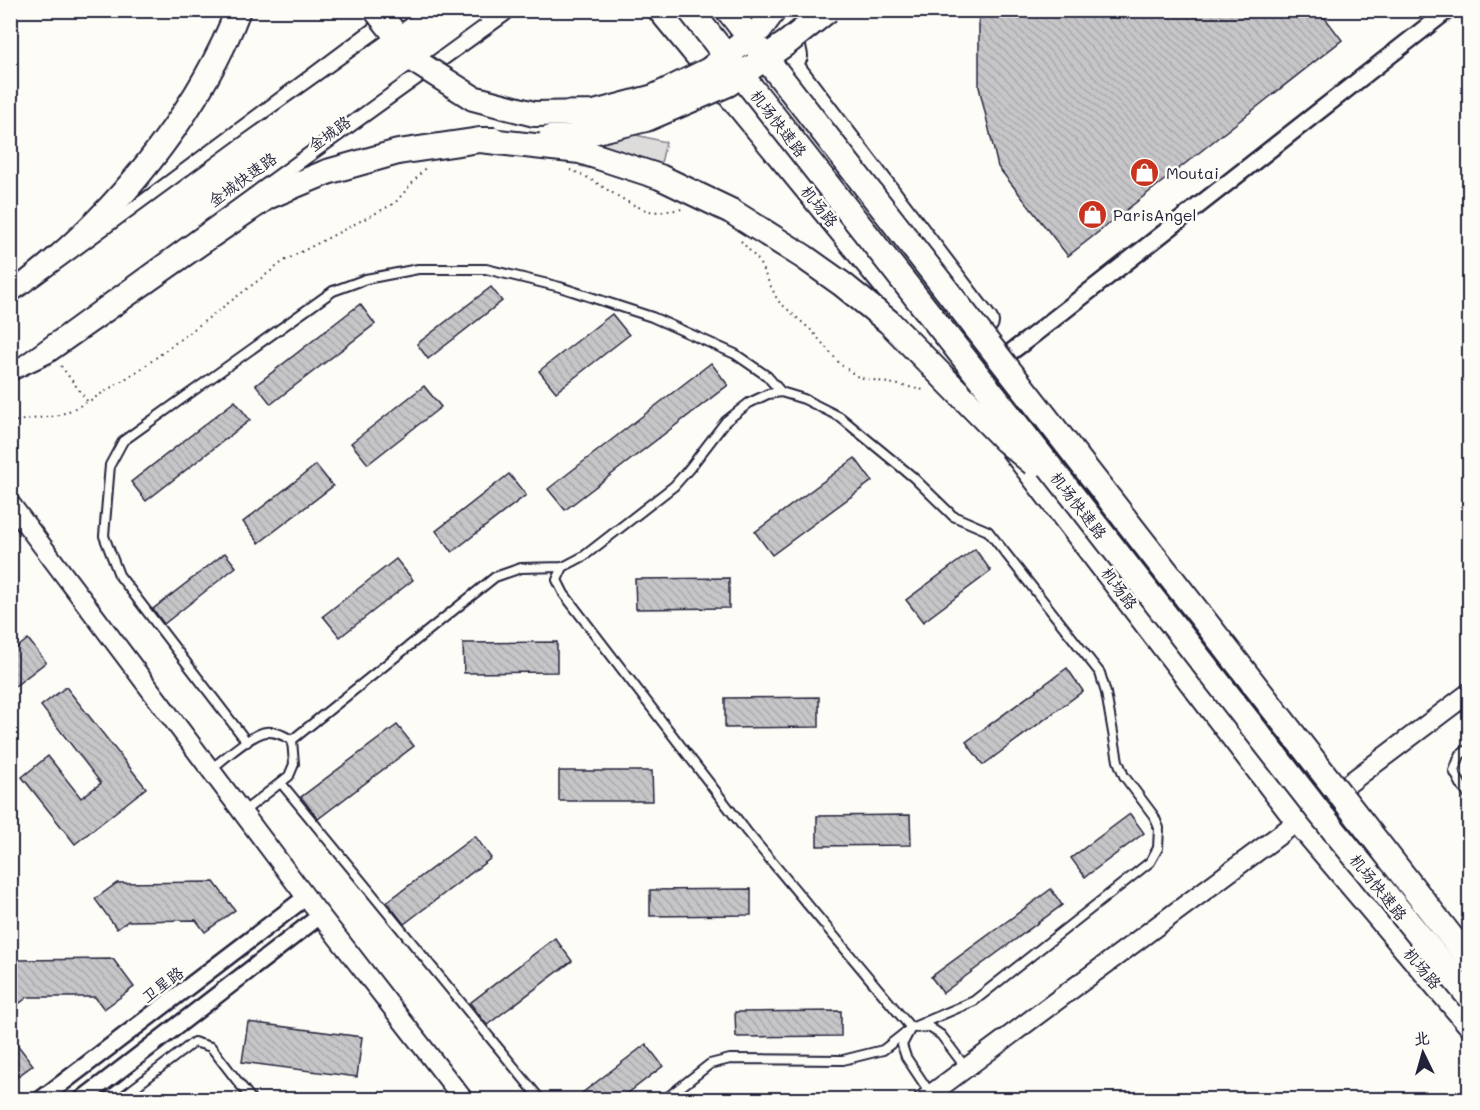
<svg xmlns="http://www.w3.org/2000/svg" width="1480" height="1110" viewBox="0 0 1480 1110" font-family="Mali,'LXGW WenKai TC',sans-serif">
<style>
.garden{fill:#dddcdb;stroke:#807f8b;stroke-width:1.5}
.building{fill:url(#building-back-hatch);stroke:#22223b;stroke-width:1.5}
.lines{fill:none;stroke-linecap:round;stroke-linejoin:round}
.service-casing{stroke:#22223b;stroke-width:12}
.minor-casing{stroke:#22223b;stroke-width:20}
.tertiary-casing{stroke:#22223b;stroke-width:22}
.primary-casing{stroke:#22223b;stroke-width:28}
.trunk-casing{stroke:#22223b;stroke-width:28}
.path{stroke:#22223b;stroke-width:2;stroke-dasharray:1.5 4.5;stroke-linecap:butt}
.service{stroke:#fdfcf7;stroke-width:8}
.minor{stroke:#fdfcf7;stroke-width:15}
.tertiary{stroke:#fdfcf7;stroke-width:18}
.primary{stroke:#fdfcf7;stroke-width:24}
.trunk{stroke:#fdfcf7;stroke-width:24}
.trunk-bridge-casing{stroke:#22223b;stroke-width:28;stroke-linecap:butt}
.trunk-bridge{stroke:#fdfcf7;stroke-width:24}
.labels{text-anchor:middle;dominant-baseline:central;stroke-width:5;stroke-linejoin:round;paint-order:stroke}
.street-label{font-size:16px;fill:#22223b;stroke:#fdfcf7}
.poi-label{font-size:16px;fill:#22223b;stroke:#fdfcf7;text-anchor:start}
</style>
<defs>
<pattern id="building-back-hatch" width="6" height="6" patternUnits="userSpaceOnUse" patternTransform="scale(1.5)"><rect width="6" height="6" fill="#c6c6c8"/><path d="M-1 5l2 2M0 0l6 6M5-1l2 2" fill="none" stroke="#aaaaad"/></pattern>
</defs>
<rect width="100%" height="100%" fill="#fdfcf7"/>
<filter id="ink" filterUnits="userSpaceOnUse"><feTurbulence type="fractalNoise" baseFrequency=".0167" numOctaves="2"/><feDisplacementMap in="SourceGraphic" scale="12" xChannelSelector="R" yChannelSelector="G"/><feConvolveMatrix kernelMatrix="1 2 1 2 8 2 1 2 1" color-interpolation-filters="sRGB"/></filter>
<g filter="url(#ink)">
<!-- garden -->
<path class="garden" d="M590,124L666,142L656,184L580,166Z"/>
<!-- building -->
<g class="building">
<path d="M979,10H1319L1342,40L1068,256L998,167L979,87Z"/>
<path d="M491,287L502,301L428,359L417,344Z"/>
<path d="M360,304L375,324L271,404L256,385Z"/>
<path d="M612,314L629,335L556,392L539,371Z"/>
<path d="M711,363L728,385L565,510L548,489Z"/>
<path d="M424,386L441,407L368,464L351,443Z"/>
<path d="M235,401L250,420L146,501L131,482Z"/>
<path d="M855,458L872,481L772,555L755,532Z"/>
<path d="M316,465L333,486L259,543L243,522Z"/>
<path d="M509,474L526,495L452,552L436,531Z"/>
<path d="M975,549L991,571L923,622L906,600Z"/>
<path d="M225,553L236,567L164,624L153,609Z"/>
<path d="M396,559L413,580L340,637L323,616Z"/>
<path d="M729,578V608L636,609L635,579Z"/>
<path d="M28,639L46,662L10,690V653Z"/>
<path d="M557,642V672L464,673L463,643Z"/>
<path d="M1067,668L1083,691L983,765L966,742Z"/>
<path d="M66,687L146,788L75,844L22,777L48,756L81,798L101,783L41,706Z"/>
<path d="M819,697V727L725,728V698Z"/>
<path d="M397,725L414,746L318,819L301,797Z"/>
<path d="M559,771H652L653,801H559Z"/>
<path d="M1130,814L1144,833L1085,877L1071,858Z"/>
<path d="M910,815L911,845L817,846V816Z"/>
<path d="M475,836L491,858L404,924L387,902Z"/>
<path d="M214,882L235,910L205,932L196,920L128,921L117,929L95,899L117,883Z"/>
<path d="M751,889V915L650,916V890Z"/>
<path d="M1051,889L1062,905L943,993L931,977Z"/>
<path d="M555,938L572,961L487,1025L470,1003Z"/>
<path d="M113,959L134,987L104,1009L95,997H28L17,1005L10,997V964L17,960Z"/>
<path d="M841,1011V1036L736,1037L735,1012Z"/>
<path d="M248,1022L362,1037L357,1077L242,1062Z"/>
<path d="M10,1035L33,1065L10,1082Z"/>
<path d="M646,1044L663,1066L619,1100H573Z"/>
</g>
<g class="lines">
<defs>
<g id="service">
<path d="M563,567L557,580L564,594L747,832L911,1028"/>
<path d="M292,740L495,577L521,568L563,567L584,556L674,486L689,469L726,421L749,403L768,394L781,392L804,399L840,417L913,477L953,516L988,531L1100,673L1106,693L1118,761L1124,776L1154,816L1159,828L1158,848L1150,862L974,1001L911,1028L883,1050L843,1060L730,1059L710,1064L664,1100"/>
<path d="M247,742L119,575L104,536L110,465L123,441L333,291L366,279L418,269H486L560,287L652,317L735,354L767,376L781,392"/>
<path d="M1470,748L1460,755L1454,771L1463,788L1470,796"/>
<path d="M211,769C224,759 251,734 266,732C276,731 284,736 292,740L294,764L289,776L243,812"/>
<path d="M281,783L541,1100"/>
<path d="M930,1093L906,1057L902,1045L911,1028L929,1027L941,1035L966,1068"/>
<path d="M118,1100L194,1042L211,1047L252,1100"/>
</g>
<g id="minor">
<path d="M972,381L1027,340L1448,10"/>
<path d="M40,1100L306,897"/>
<path d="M81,1100L321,915"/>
</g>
<g id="tertiary">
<path d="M10,503L306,897L464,1100"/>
<path d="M923,1100L1344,787L1470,692"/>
</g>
<g id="primary">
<path d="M660,10L909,313L968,391"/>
<path d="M748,10L986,322"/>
<path d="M785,10L795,56"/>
<path d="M48,280L409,10"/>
<path d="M27,350L501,10"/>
<path d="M1013,449L1298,821L1470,1024"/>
</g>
<g id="trunk">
<path d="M10,297C25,285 39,274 53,262C128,198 203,103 238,10"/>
<path d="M10,368L46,351L207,238L267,197L327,172"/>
</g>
</defs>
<!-- service casing -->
<use href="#service" class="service-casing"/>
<!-- minor casing -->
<use href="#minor" class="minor-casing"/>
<!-- tertiary casing -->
<use href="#tertiary" class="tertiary-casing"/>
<!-- primary casing -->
<use href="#primary" class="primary-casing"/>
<!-- trunk casing -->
<use href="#trunk" class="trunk-casing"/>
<!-- path -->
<g class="path">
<path d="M570,170C598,179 620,203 650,211C659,213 673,210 683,209"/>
<path d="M741,241L758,260L778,301L812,331L840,364L858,377L924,390"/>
<path d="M61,366L88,402"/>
<path d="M10,422L60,415L88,402L141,369L284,261L395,203L426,167"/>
</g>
<!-- service -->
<use href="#service" class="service"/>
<!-- minor -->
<use href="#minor" class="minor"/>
<!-- tertiary -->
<use href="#tertiary" class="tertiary"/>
<!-- primary -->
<use href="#primary" class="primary"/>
<!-- trunk -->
<use href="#trunk" class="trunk"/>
<defs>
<g id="trunk-bridge">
<path d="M376,10L418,63L473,98L534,114L594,113L654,97L709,70L760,29L774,10"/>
<path d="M690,10L1076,500L1319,812L1470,998"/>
<path d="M728,10L1470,961"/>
<path d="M551,138L572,137L646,119L728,84L788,42L828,10"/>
<path d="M480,140L580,151L660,177L731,211L804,257L842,284L889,322L1005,440L1034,464"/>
<path d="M327,172L398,152L480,140H495"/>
<path d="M10,322L250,146L441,10"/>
<path d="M10,347L473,10"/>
</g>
</defs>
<!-- trunk-bridge casing -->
<use href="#trunk-bridge" class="trunk-bridge-casing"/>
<!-- trunk-bridge -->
<use href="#trunk-bridge" class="trunk-bridge"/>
</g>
</g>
<!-- icons -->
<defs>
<symbol id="shop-disc" viewBox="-11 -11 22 22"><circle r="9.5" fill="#c8321e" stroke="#fdfcf7"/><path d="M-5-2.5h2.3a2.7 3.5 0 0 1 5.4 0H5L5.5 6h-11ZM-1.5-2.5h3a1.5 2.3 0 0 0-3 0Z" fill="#fff"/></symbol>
</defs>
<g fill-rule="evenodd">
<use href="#shop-disc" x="1128" y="156" width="33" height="33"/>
<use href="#shop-disc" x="1076" y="198" width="33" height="33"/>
</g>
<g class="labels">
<!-- street labels -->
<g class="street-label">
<text transform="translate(779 123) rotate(52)">机场快速路</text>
<text transform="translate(329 133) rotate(-36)">金城路</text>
<text transform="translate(242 179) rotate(-36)">金城快速路</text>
<text transform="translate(820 206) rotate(51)">机场路</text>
<text transform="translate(1079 505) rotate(52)">机场快速路</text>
<text transform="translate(1120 588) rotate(53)">机场路</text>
<text transform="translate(1379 887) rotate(51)">机场快速路</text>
<text transform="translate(1423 968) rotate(50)">机场路</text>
<text transform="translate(162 984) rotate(-37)">卫星路</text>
</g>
<!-- poi labels -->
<g class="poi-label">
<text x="1166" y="172">Moutai</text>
<text x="1113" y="214">ParisAngel</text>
</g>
</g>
<!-- margin -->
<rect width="1480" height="1110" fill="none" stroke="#fdfcf7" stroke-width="36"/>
<rect x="18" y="18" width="1444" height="1074" fill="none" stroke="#22223b" stroke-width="2" filter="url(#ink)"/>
<!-- north arrow -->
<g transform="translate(1423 1053) rotate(355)" stroke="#fdfcf7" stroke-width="4.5" paint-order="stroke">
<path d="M0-4.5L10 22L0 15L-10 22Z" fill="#22223b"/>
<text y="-9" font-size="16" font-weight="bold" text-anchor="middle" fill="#22223b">北</text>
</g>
</svg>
